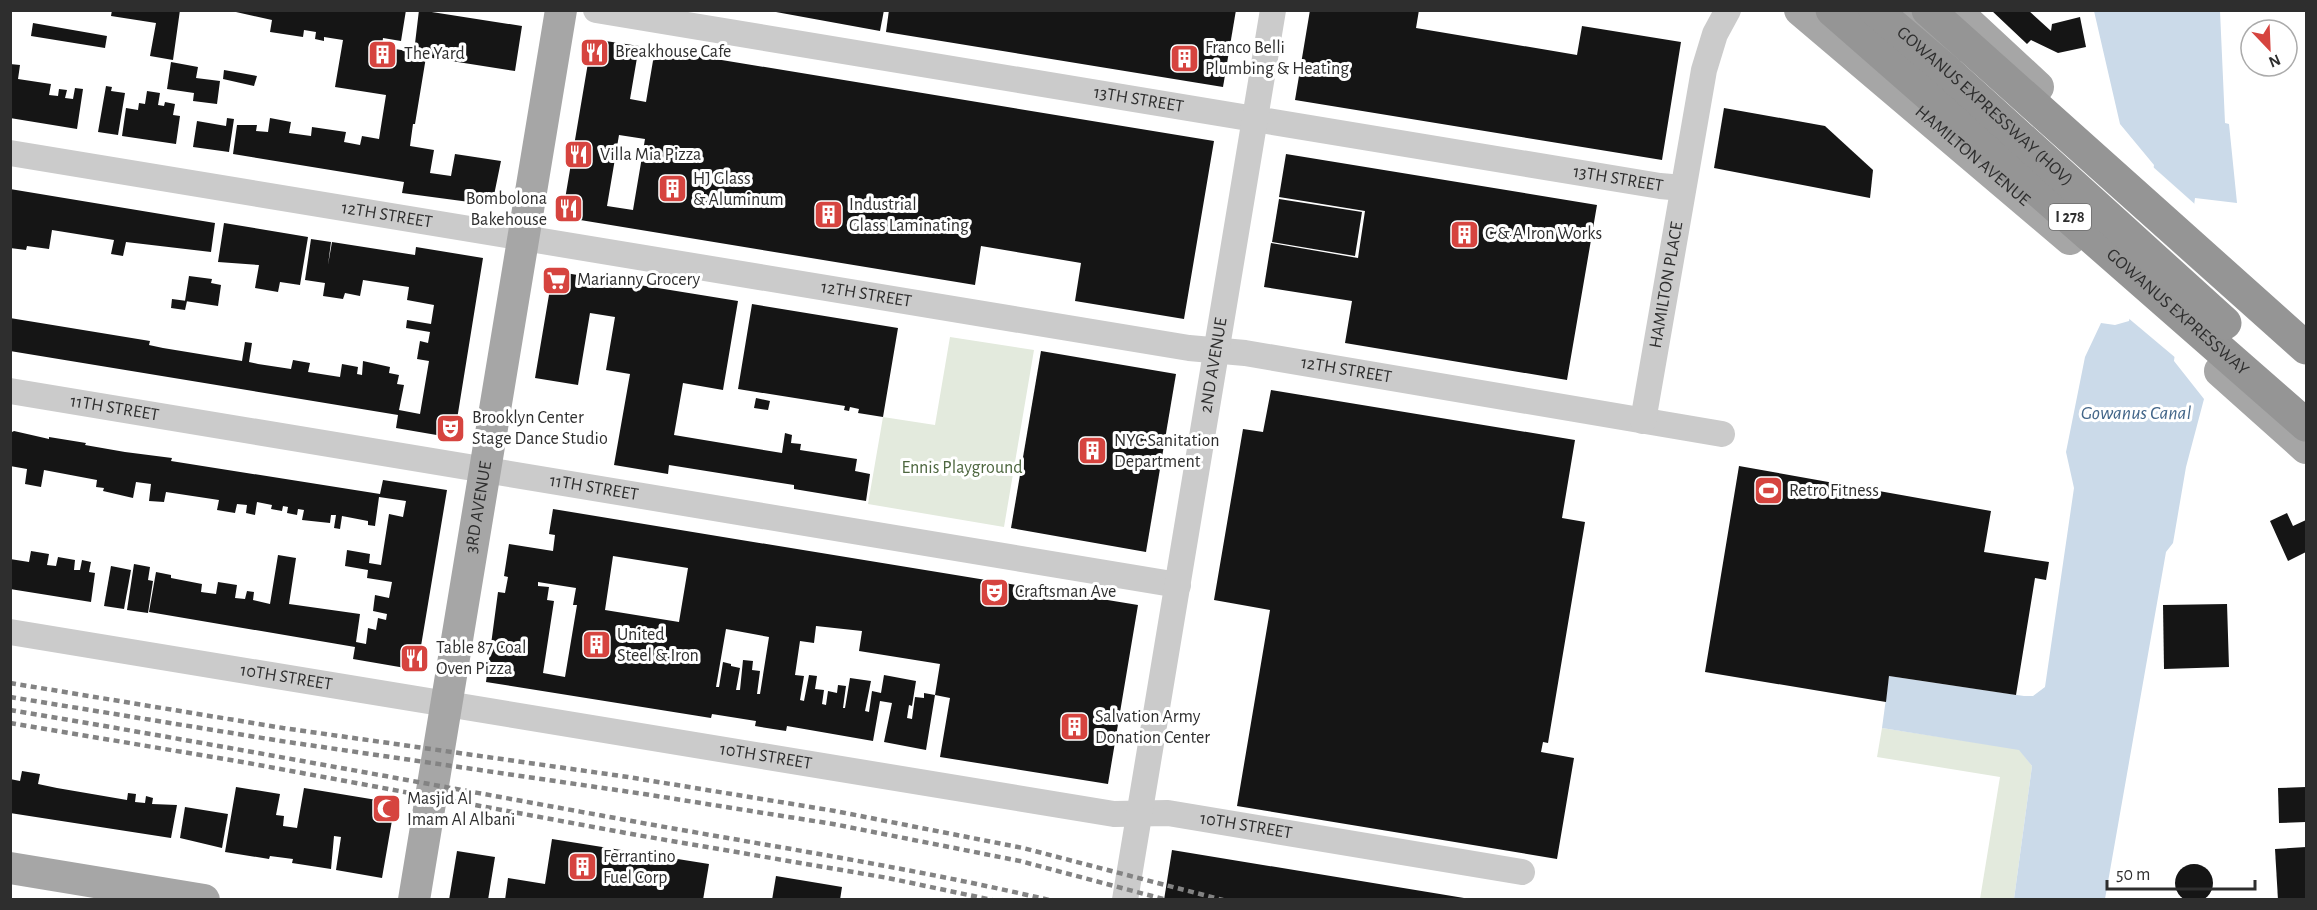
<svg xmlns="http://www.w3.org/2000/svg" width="2317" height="910" viewBox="0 0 2317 910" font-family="'Alegreya Sans',sans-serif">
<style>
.green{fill:#e3eadd}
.water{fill:#cbdae9}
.pier{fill:#fff}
.building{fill:#151515;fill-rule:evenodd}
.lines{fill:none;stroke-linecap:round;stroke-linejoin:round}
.minor{stroke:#cbcbcb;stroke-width:26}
.major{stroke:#a6a6a6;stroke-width:32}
.highway{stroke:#959595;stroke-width:33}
.rail{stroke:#838383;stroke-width:4.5;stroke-dasharray:6 4.5;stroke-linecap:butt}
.highway-bridge{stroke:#959595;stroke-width:33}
.labels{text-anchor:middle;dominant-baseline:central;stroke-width:6;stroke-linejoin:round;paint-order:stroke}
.shield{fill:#fff;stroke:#6d6d6d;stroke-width:1.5}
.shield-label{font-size:16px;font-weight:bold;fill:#2e2e2e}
.poi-label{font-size:18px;fill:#2e2e2e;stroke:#fff;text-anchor:start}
.street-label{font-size:18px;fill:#2e2e2e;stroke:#fff}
.park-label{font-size:18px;fill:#4d663f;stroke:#fff}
.water-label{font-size:20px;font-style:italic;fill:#436689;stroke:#fff}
</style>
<rect width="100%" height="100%" fill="#fff"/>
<!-- green -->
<g class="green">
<path d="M950,337L1034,350L1004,527L868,504L883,417L935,425Z"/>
<path d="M1882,728L2019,749L2032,766L2014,899H1980L2000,777L1877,757Z"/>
</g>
<!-- water -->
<path class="water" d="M2094,11H2220L2225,123L2229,124L2237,203L2195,198L2174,361L2204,399L2186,467L2173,543L2166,552L2105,899H2014L2032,766L2019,750L1882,728L1889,676L2024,696H2033L2045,687L2074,488L2066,452L2085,357L2101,323L2115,325L2129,321L2154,165L2120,124Z"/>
<!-- pier -->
<path class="pier" d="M2152,166L2197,206L2177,359L2127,317Z"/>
<!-- building -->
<g class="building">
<path d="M112,10H180L173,60L150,56L156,23L111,16Z"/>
<path d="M227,10H406L401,41L383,38L382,47L414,52L419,10L522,26L515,71L426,57L415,124H413L410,146L434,150L430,173L451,176L455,154L501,161L492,205L402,193L404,182L233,154L237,125H257L256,131L268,132L270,118L291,122L289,133L311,136L312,127L346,132L344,142L360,145L362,136L379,139L386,95L335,87L343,40L324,37V41L315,39L316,32L304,30L303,37L270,32L272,20Z"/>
<path d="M765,10H884L880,31Z"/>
<path d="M889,10H1236L1223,87L886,32Z"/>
<path d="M1310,10H1419L1416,28L1577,55L1582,26L1681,42L1662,160L1295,100Z"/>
<path d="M1991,10H2028L2051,31L2052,24L2080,17L2086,47L2058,53L2031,40L2027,44Z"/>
<path d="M33,23L107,36L105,48L31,36Z"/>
<path d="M592,39L639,46L630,99L646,102L655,49L1214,141L1184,319L1075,301L1081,263L981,246L975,285L562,217ZM619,135L645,139L633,210L607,206Z"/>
<path d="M171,62L198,67L196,78L220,81L217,104L193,101L194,93L167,89Z"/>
<path d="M10,64L20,65L18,79L51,84L49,95L58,96L59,89L67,90L65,98L73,99L75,88L83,89L77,129L10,118Z"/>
<path d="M224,70L257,76L254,86L223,79Z"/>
<path d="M106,86L112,87L111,91L125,93L118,135L98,132Z"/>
<path d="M147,91L160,93L158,105L164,106L165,102L175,104L173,115L180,116L176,144L122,136L126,108L138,110L139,103L145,104Z"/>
<path d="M1724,108L1825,126L1873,170L1870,198L1714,168Z"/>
<path d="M227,118L234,119L229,152L193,147L197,121L226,126Z"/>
<path d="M1286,154L1597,205L1567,380L1345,343L1352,301L1264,287L1271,243L1358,258L1365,211L1279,197Z"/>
<path d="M10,189L215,223L211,252L126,242L123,256L111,254L114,240L52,230L49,249L27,246L26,250L10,248Z"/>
<path d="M1279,199L1362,212L1355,256L1272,242Z"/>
<path d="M224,223L308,237L300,285L280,282L278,292L255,288L259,265L218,262Z"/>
<path d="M311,239L331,242L328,265L332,242L415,255L416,247L483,258L454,438L396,428L398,415L10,351V318L150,341L149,345L163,348L242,361L245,342L252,343L249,362L258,364L291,369L293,360L310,363L308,372L340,377L342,364L358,367L357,374L362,375L363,361L390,367L389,373L399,375L397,384L404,385L399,410L420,414L429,361L417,359L420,341L428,343L430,332L406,328L407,320L431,324L434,305L407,300L409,287L363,280L360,296L345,293L343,299L323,296L325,283L305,280Z"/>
<path d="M553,271L738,301L723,390L683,383L674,435L782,453L785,433L792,435L791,443L801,444L800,450L857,459L855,471L870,474L866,501L794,489V485L669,465L668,474L614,465L630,374L606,370L615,317L590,313L578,385L535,378Z"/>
<path d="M189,276L212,279L211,283L221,285L218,306L185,301Z"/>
<path d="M172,299L187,301L185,310L171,308Z"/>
<path d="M752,304L898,328L883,417L858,413L859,409L850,407L849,411L844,410L845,406L738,389Z"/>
<path d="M1041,351L1176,374L1146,552L1011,528Z"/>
<path d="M1271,390L1575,440L1562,518L1585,522L1548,743L1543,742L1541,752L1574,758L1557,859L1237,806L1270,610L1214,600L1243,429L1263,432Z"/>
<path d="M756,398L770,401L768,410L754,408Z"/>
<path d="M14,431L49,439V437L86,443L85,445L125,452L172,458L171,461L380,494L383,480L447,490L417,670L353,659L355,647L149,612L156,572L171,575V578L202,584L201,592L216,594L218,582L237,585L235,598L245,599L247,591L254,592L253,600L270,604L278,555L296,558L289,604L360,614L356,642L366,644L368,628L376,630L378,618L386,620L387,614L373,611L375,595L389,598L392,582L367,578L368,570L345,566L347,550L370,554L369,563L381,565L389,514L403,517L406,501L379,497L375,526L368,525V521L342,516L340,529L334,528L336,515H331L330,523L302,520L304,510L298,509L297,515L287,513L288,507L283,506L282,511L271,509L272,505L257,502L255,515L246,513L247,505L237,504L235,513L217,510L219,500L166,492L164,502L149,501L151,484L136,482L133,498L103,491L104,488L96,487L97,480L44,470L41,487L25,484L27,469L10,466V433Z"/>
<path d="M1739,466L1991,511L1984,552L2049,562L2046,580L2035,578L2016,695L1889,676L1886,702L1705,672Z"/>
<path d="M553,509L1138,605L1108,784L940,757L950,698L935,695L940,664L859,651L862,631L816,626L814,643L800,641L795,675L804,676L800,700L804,701L809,675L817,676L815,689L824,690L822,704L826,705L828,691L837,693L838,685L846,686L843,708H845L850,678L871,681L865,711L869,712L872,691L881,693L884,675L916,681L912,706L909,705L907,718L912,719L915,697L924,698V693L935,695L926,750L884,742L892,703L880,701L873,741L787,726L786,731L755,726L756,721L712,714L711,718L486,682L498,592L505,593L508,577L504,576L509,544L553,551L555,535L549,534ZM613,556L688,568L679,622L605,610ZM538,582L576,588L573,605H577L565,677L543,673L554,601L547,600L549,587L538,586ZM726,629L769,637L760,694H757L760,671L752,670L753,661L743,660L740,690H736L740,668L731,666V664L723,662L719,687H716Z"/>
<path d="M2287,513L2293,526L2306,520V552L2288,561L2270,521Z"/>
<path d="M31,551L49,554L47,565L56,566L58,557L75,560L74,570H80L82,560L91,562L89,572L95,573L91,602L10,589V559L29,562Z"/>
<path d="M134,564L150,567L148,580L153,581L148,613L127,610Z"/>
<path d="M111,566L131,570L124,609L104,606Z"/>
<path d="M2227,604L2229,667L2164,669L2163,605Z"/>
<path d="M22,771L40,774L38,784L57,788L127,800L128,793L136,794L135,802L145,803L146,796L153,798L152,804L177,805L171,838L10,813V779L20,781Z"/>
<path d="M236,787L280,794L276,815L284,816L283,826L297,828L304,788L395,803L382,878L336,870L341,837L334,836L331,869L292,863L293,859L270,856L269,859L225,852Z"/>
<path d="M2306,787V822L2279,823L2278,788Z"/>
<path d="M185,807L228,814L222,848L180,838Z"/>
<path d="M552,839L709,864L703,900H505L508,878L545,884Z"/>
<path d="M2306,847V900H2278L2275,849Z"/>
<path d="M1172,850L1464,898V900H1164Z"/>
<path d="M457,851L495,857L488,900H449Z"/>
<circle cx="2194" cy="883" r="19"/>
<path d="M776,876L842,887L840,900H772Z"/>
</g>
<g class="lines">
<!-- minor -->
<g class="minor">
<path id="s1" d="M596,10L1660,186L1683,188"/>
<path id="s2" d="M10,153L1189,348L1245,353L1722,434"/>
<path id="s3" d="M10,391L1178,585"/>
<path id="s4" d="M1643,421L1704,70L1715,34L1728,10"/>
<path id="s5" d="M10,632L1114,814L1168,813L1522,872"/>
<path id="s6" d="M1125,900L1273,10"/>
</g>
<!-- major -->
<g class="major">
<path id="s7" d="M1800,10L2070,239"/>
<path d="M1904,10L1949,50"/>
<path d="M1955,10L2038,87"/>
<path d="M2220,371L2306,448"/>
<path d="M10,868L204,900"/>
<path id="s8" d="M414,900L561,10"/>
</g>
<!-- highway -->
<g class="highway">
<path id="s9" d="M1832,10L2306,425"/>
<path id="s10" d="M1875,10L1948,72L2225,323"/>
</g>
<!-- rail -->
<g class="rail">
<path d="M10,683L283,728L628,777L835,811L1023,848L1223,900"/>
<path d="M10,697L281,741L644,794L833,824L1020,861L1167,900"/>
<path d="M10,710C220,745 428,784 637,822C775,847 913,868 1049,900"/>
<path d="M10,723L248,763L637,835L888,878L992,900"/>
</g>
<!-- highway-bridge -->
<path class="highway-bridge" d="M1928,10L2306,348"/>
</g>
<!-- icons -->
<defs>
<symbol id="restaurant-square" viewBox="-11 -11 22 22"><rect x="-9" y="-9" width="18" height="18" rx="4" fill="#d6443f" stroke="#fff"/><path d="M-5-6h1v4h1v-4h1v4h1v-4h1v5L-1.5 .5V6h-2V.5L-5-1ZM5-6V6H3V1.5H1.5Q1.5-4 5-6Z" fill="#fff"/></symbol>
<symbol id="building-square" viewBox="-11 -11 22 22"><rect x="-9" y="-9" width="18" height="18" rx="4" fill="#d6443f" stroke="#fff"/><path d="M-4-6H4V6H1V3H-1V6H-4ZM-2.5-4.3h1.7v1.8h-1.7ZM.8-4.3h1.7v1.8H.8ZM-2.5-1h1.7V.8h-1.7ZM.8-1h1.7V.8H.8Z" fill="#fff"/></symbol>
<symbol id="supermarket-square" viewBox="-11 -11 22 22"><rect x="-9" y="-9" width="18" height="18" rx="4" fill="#d6443f" stroke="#fff"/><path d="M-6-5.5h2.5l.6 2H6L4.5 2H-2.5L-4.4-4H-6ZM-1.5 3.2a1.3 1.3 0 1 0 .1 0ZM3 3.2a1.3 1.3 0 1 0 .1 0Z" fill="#fff"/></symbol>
<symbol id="theatre-square" viewBox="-11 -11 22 22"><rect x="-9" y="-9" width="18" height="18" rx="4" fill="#d6443f" stroke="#fff"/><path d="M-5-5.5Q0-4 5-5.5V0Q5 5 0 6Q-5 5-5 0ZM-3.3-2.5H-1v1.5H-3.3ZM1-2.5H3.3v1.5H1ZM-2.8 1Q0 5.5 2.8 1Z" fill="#fff"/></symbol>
<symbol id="stadium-square" viewBox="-11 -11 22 22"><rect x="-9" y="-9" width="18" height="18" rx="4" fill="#d6443f" stroke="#fff"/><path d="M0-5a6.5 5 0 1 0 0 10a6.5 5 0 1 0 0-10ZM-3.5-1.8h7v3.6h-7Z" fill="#fff"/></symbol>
<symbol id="mosque-square" viewBox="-11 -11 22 22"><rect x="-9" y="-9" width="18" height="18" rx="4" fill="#d6443f" stroke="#fff"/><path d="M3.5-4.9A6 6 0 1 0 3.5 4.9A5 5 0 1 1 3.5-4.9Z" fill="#fff"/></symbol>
</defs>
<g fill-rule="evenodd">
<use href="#restaurant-square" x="578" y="36" width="33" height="33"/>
<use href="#building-square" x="366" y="38" width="33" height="33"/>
<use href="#building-square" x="1168" y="42" width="33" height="33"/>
<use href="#restaurant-square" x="562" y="138" width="33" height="33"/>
<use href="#building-square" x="656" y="172" width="33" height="33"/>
<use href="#restaurant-square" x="552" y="192" width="33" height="33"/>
<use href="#building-square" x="812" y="198" width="33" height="33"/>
<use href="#building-square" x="1448" y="218" width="33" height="33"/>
<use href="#supermarket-square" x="540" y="264" width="33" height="33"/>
<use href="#theatre-square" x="434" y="412" width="33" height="33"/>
<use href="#building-square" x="1076" y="434" width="33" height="33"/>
<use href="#stadium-square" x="1752" y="474" width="33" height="33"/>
<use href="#theatre-square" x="978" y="576" width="33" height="33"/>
<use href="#building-square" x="580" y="628" width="33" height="33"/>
<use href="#restaurant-square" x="398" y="642" width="33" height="33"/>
<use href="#building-square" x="1058" y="710" width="33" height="33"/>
<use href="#mosque-square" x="370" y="792" width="33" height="33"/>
<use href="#building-square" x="566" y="850" width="33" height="33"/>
</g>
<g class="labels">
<!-- shield labels -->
<rect class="shield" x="2049" y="204" width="42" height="26" rx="4.5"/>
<g class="shield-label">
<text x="2070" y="217">I 278</text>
</g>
<!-- poi labels -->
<g class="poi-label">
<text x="1205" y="48">Franco Belli<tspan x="1205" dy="21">Plumbing &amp; Heating</tspan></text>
<text x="615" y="52">Breakhouse Cafe</text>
<text x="404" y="54">The Yard</text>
<text x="600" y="155">Villa Mia Pizza</text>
<text x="693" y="179">HJ Glass<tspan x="693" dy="21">&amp; Aluminum</tspan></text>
<text x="547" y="199" text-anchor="end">Bombolona<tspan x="547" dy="21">Bakehouse</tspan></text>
<text x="849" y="205">Industrial<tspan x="849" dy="21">Glass Laminating</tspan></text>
<text x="1485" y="234">C &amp; A Iron Works</text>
<text x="577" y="280">Marianny Grocery</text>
<text x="472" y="418">Brooklyn Center<tspan x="472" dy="21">Stage Dance Studio</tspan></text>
<text x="1114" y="441">NYC Sanitation<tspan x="1114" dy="21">Department</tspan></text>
<text x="1789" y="491">Retro Fitness</text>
<text x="1015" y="592">Craftsman Ave</text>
<text x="617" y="635">United<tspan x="617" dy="21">Steel &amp; Iron</tspan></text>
<text x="436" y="648">Table 87 Coal<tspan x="436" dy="21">Oven Pizza</tspan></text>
<text x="1095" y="717">Salvation Army<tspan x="1095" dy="21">Donation Center</tspan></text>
<text x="407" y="799">Masjid Al<tspan x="407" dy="21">Imam Al Albani</tspan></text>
<text x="603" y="857">Ferrantino<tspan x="603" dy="21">Fuel Corp</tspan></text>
</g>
<!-- street labels -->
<g class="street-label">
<text stroke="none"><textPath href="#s1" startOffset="550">13TH STREET</textPath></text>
<text stroke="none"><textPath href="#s10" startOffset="146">GOWANUS EXPRESSWAY (HOV)</textPath></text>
<text stroke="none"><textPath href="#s7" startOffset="226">HAMILTON AVENUE</textPath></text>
<text stroke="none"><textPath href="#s1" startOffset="1036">13TH STREET</textPath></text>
<text stroke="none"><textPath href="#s2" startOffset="382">12TH STREET</textPath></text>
<text stroke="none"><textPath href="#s4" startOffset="138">HAMILTON PLACE</textPath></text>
<text stroke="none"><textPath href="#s2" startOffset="868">12TH STREET</textPath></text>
<text stroke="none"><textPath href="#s9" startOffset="459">GOWANUS EXPRESSWAY</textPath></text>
<text stroke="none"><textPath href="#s6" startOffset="542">2ND AVENUE</textPath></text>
<text stroke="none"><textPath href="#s2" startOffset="1354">12TH STREET</textPath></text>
<text stroke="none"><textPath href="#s3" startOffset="106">11TH STREET</textPath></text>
<text stroke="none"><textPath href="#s3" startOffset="592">11TH STREET</textPath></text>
<text stroke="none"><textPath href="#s8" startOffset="398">3RD AVENUE</textPath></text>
<text stroke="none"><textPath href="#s5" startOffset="280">10TH STREET</textPath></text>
<text stroke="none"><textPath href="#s5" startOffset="766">10TH STREET</textPath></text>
<text stroke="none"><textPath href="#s5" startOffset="1252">10TH STREET</textPath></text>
</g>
<!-- park labels -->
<g class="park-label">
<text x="962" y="468">Ennis Playground</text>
</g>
<!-- water labels -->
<g class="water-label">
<text x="2136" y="413">Gowanus Canal</text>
</g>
</g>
<!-- border -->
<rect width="2317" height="910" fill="none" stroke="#2e2e2e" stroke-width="24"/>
<!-- north arrow -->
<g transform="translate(2269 48) rotate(157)"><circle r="28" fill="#ffffff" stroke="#ababab" stroke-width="1.5"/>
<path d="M0-4.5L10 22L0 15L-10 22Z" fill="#d6443f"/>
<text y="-9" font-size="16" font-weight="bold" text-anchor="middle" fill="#2e2e2e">N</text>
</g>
<!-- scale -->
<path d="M2107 880v9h148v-9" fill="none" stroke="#2e2e2e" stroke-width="3"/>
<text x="2116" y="880" font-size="18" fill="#2e2e2e" stroke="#ffffff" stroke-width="4.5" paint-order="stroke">50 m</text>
</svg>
